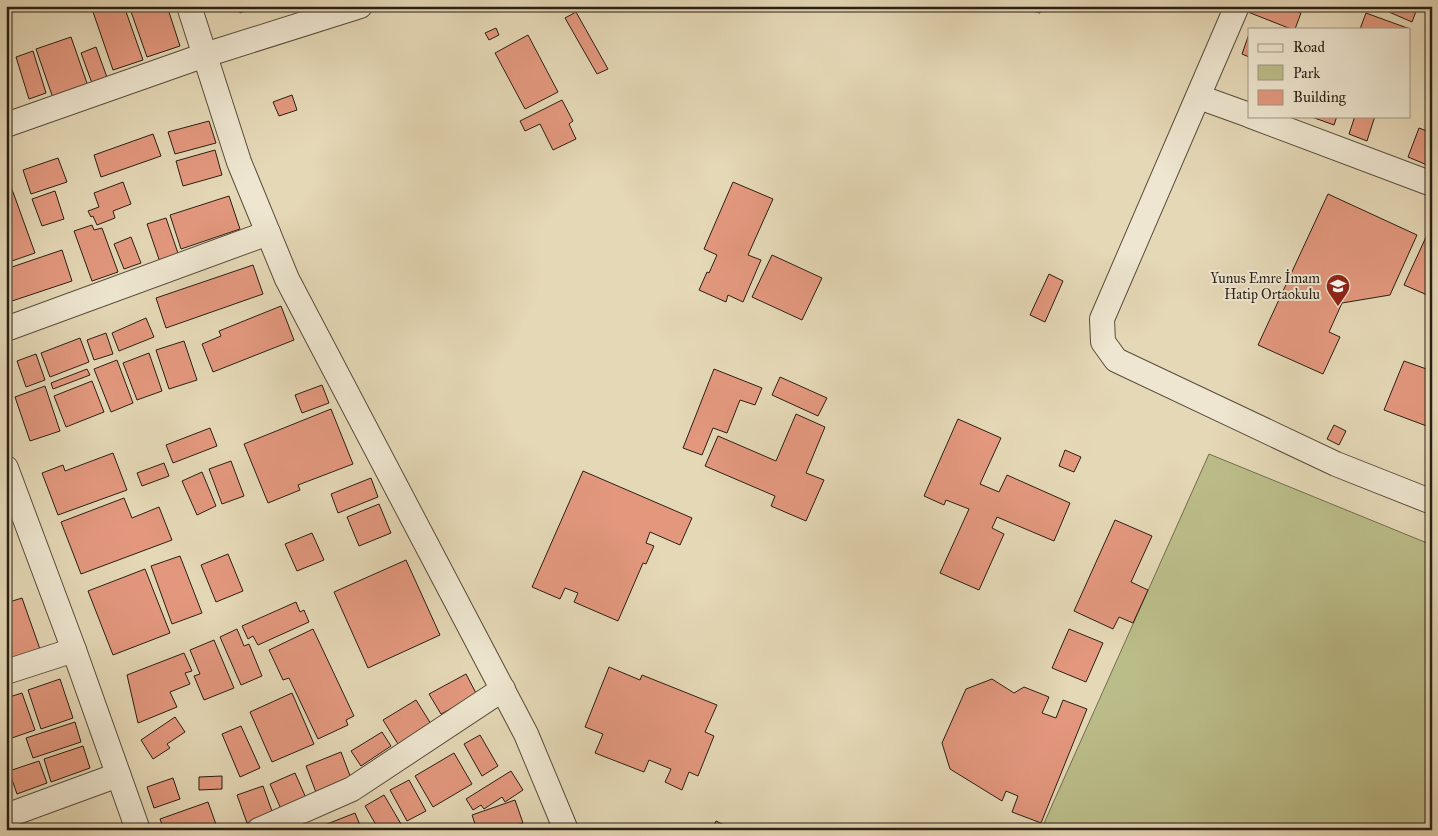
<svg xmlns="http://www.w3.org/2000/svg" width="1438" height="836" viewBox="0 0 1438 836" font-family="'IM FELL Great Primer',serif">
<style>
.green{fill:#bbbd89;stroke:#726e4e}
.building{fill:#e3987e;stroke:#2a1f14}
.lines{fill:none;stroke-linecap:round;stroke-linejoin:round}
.minor-casing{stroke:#594d3c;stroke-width:26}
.minor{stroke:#eee6d0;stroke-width:24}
.labels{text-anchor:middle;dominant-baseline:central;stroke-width:4;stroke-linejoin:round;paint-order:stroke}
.poi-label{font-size:14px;fill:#2a1f14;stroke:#eee6d0;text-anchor:end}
</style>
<rect width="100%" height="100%" fill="#e5d8b6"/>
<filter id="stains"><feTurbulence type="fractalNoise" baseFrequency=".004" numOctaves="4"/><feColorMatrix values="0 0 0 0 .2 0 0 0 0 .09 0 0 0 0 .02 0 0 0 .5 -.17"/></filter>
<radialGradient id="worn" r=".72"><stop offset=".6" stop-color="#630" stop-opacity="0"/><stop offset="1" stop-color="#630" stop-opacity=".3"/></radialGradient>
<!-- green -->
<path class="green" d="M1209,454L1432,545V830H1041Z"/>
<!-- building -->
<g class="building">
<path d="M99,6H124L143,60L113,70L92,9Z"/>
<path d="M129,6H167L180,46L147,57Z"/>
<path d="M237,6H257L240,13Z"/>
<path d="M1013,6H1042L1040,13Z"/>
<path d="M1250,6H1282L1301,13L1295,29H1291L1248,12Z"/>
<path d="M1392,6H1418L1412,22L1389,12Z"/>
<path d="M576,12L608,69L597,74L565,18Z"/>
<path d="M1366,13L1410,29L1409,31V29H1360Z"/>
<path d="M496,28L499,35L489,40L485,33Z"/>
<path d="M1249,34V57L1242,54Z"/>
<path d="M528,35L558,92L525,109L495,53Z"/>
<path d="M71,37L89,89L54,101L36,49Z"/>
<path d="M96,47L108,80L93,86L81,53Z"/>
<path d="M33,51L46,93L29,99L16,57Z"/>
<path d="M6,90L12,103L6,105Z"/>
<path d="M292,95L297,110L279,116L273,102Z"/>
<path d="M562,100L573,121L569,124L576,139L553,150L540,124L525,131L520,121Z"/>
<path d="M1309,116H1337L1334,125Z"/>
<path d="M1355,116H1375L1367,141L1349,134Z"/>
<path d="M209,121L216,143L175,154L168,132Z"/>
<path d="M1419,128L1432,133V167L1408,157Z"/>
<path d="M153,134L161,156L101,177L94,155Z"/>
<path d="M215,150L222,175L183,186L176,161Z"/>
<path d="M58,158L67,182L31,194L23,170Z"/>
<path d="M9,181L35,253L6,263V182Z"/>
<path d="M123,182L131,204L113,211L115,218L97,225L93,216L91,217L88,211L99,207L94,193Z"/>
<path d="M733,182L773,199L748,255L761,260L743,302L728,295L726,302L699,290L707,272L709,273L717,255L704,249Z"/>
<path d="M55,191L64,219L42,226L32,199Z"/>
<path d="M1328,194L1417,235L1390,295L1342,303L1329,332L1340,337L1323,374L1258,345Z"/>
<path d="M229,196L240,229L181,249L170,215Z"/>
<path d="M166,218L181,262L162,268L147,224Z"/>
<path d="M92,225L94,230L102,228L118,272L92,281L74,231Z"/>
<path d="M131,237L141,263L124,269L114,244Z"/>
<path d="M1426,237L1432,239V297L1404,285Z"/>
<path d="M62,250L72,281L6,303V269Z"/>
<path d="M772,255L822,278L802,320L752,297Z"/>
<path d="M253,265L263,294L166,328L156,298Z"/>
<path d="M1049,274L1063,281L1045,322L1030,315Z"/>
<path d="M281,306L294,340L213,372L202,344L221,336L219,331Z"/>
<path d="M146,318L154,337L119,351L112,333Z"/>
<path d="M106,333L113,354L94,360L87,340Z"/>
<path d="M80,338L89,362L50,377L41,353Z"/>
<path d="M184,341L197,380L169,389L156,350Z"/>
<path d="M149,353L162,391L137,400L123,363Z"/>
<path d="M36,354L45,380L26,387L17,361Z"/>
<path d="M117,360L133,403L111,412L94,369Z"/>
<path d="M1404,361L1432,371V428L1384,410Z"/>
<path d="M87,369L90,375L53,389L51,383Z"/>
<path d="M714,369L762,388L755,405L740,400L727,433L713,428L702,455L683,448Z"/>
<path d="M780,377L827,398L818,416L772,395Z"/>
<path d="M92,381L104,412L66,427L54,396Z"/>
<path d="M322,385L329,403L302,413L295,395Z"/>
<path d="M45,386L60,431L30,441L15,397Z"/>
<path d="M331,409L353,464L298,485L300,490L268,503L244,444Z"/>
<path d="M796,414L825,427L806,473L824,480L806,521L771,506L775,496L705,466L718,436L776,461Z"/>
<path d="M958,419L1001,438L980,484L999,492L1007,475L1070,503L1054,541L997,517L992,528L1004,534L979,590L940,573L969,509L946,500L944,505L924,496Z"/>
<path d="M1334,425L1346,431L1339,445L1327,439Z"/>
<path d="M210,428L217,446L173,463L166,445Z"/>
<path d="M1065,450L1081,457L1074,472L1059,466Z"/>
<path d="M113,453L127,490L58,515L42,473L63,465L65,471Z"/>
<path d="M231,461L244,496L222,504L209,469Z"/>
<path d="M164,463L169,476L142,486L137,473Z"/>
<path d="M583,471L692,518L680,545L650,532L646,543L654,546L646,564L643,563L618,621L574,602L578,593L565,588L560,599L532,587Z"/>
<path d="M202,472L216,506L197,515L182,481Z"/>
<path d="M371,478L378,497L338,513L331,494Z"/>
<path d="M124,498L132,518L159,507L172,540L81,574L61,522Z"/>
<path d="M379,504L391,533L359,546L347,517Z"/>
<path d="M1115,520L1152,536L1131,582L1148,590L1133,623L1119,617L1113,629L1074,611Z"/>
<path d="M312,533L324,560L297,571L285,544Z"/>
<path d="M228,554L243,591L216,602L201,565Z"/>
<path d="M180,556L202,613L172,624L151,566Z"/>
<path d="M406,560L440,635L368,668L334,592Z"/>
<path d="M145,569L170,633L113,655L88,591Z"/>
<path d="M22,598L41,652L6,664V603Z"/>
<path d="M296,602L300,612L304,610L309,622L258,645L253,636L248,639L242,626Z"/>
<path d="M237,629L244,646L249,644L262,676L241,685L220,637Z"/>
<path d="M313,629L354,716L346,720L348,725L318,739L289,678L283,680L269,650Z"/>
<path d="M1069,629L1103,643L1086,682L1052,668Z"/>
<path d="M214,640L234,688L204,700L194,676L200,674L190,650Z"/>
<path d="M184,653L192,671L185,673L190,684L170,692L177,707L138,723L127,675Z"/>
<path d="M609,667L640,680L642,675L717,705L705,732L714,736L698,776L689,772L682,790L665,782L671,769L649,760L644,772L595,753L603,734L585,727Z"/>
<path d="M466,674L477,695L441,714L429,694Z"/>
<path d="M60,679L73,718L41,729L28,690Z"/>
<path d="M992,679L1014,693L1024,687L1049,697L1042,713L1056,718L1063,700L1087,709L1041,823L1012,812L1018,796L1006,791L1002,801L950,769L942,743L966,689Z"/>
<path d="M22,693L35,730L6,740V698Z"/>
<path d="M292,693L314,744L272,762L250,712Z"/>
<path d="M416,700L431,724L398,744L383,720Z"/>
<path d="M175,717L185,732L167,744L170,748L153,759L141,740Z"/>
<path d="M75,722L81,742L33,758L26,738Z"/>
<path d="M241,726L260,768L240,777L222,734Z"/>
<path d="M382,732L391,746L361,766L351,751Z"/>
<path d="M480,735L498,766L482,776L464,744Z"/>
<path d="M83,746L90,768L51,782L44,759Z"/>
<path d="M341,752L352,781L317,795L306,766Z"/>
<path d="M454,753L472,784L433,807L415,776Z"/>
<path d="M39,761L47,783L17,794L9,771Z"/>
<path d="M511,771L523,790L505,802L502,797L484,809L481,805L473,810L466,799Z"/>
<path d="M295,773L306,798L281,809L270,784Z"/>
<path d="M222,776V789L199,790V777Z"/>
<path d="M173,778L180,799L154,808L147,787Z"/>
<path d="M409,780L426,811L407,821L390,790Z"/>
<path d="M263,786L273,814L247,823L237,795Z"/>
<path d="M384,795L401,824L392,830H379L365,806Z"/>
<path d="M515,800L523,823L501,830H477L472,815Z"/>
<path d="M208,802L218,830H164L160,819Z"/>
<path d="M355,813L362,830H324L322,826Z"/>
<path d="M716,821L735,830H712Z"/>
</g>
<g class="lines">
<defs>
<g id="minor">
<path d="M189,6L239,162L287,279L526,734L566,830"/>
<path d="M1237,6L1102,319L1103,342L1116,360L1336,464L1432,502"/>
<path d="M1199,97L1249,115"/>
<path d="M1251,116L1432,184"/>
<path d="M6,125L205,55L360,6"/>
<path d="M6,329L268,233"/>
<path d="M6,468L74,650L138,830"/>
<path d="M6,672L74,650"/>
<path d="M6,816L118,775"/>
<path d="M259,830L352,789L503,689"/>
</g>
</defs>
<!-- minor casing -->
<use href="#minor" class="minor-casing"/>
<!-- minor -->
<use href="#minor" class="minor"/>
</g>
<!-- icons -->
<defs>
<symbol id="school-pin" viewBox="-11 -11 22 30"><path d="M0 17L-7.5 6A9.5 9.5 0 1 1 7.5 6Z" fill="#8f2418" stroke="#eee6d0"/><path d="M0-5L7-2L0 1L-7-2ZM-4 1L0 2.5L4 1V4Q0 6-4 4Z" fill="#fff"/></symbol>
</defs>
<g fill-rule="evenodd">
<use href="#school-pin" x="1324" y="272" width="28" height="38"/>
</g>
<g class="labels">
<!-- poi labels -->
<g class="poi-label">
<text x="1320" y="278">Yunus Emre İmam<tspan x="1320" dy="16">Hatip Ortaokulu</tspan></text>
</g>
</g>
<!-- margin -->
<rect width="1438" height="836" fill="none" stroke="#e5d8b6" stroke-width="25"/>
<rect x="8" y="8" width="1423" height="821" fill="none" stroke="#2a1f14" stroke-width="2.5"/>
<rect x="12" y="12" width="1413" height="811" fill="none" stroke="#2a1f14"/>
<!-- legend -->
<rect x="1248" y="28" width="162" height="90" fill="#eee6d0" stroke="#a09685"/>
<rect x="1258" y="44" width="25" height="8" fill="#eee6d0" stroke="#a09685"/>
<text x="1293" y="52" font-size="15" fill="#2a1f14">Road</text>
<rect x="1258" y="65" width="25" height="15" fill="#bbbd89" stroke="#a09685"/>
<text x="1293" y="78" font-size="15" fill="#2a1f14">Park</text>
<rect x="1258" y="90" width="25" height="15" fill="#e3987e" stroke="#a09685"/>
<text x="1293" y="102" font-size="15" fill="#2a1f14">Building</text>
<rect width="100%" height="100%" filter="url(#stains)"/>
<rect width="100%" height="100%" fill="url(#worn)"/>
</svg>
